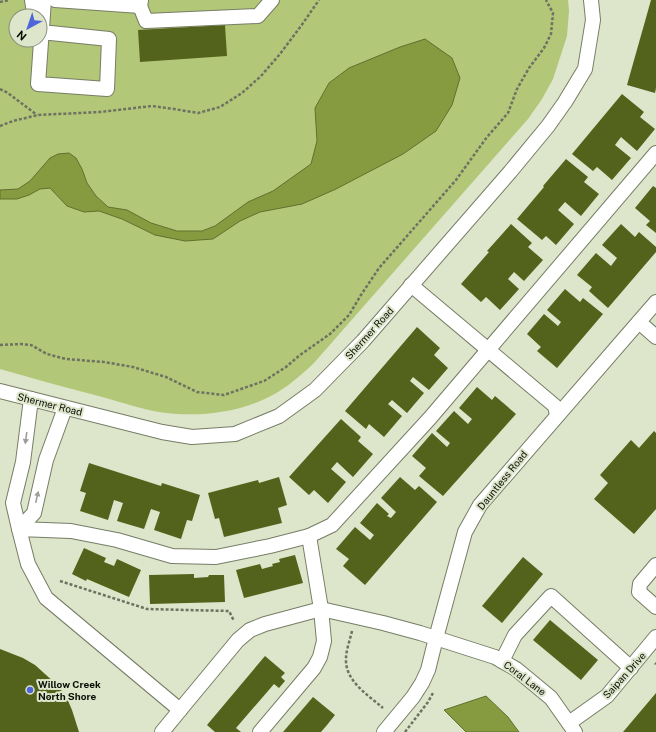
<svg xmlns="http://www.w3.org/2000/svg" width="656" height="732" viewBox="0 0 656 732" font-family="'Public Sans',sans-serif">
<style>
.green{fill:#b2c778;fill-rule:evenodd}
.water{fill:#869b3f;stroke:#61702e}
.building{fill:#53631b}
.lines{fill:none;stroke-linecap:round;stroke-linejoin:round}
.minor-casing{stroke:#767d65;stroke-width:16}
.path{stroke:#6d7261;stroke-width:2.5;stroke-dasharray:3 2;stroke-linecap:butt}
.minor{stroke:#fff;stroke-width:14}
.oneway{fill:#9d9e9b}
.poi-dot{fill:#4f66db;stroke:#dde5ca;stroke-width:1.5}
.labels{text-anchor:middle;dominant-baseline:central;stroke-width:4;stroke-linejoin:round;paint-order:stroke}
.street-label{font-size:10px;fill:#0a0d05;stroke:#dde5ca}
.poi-label{font-size:10px;font-weight:bold;fill:#0a0d05;stroke:#dde5ca;text-anchor:start}
</style>
<rect width="100%" height="100%" fill="#dde5ca"/>
<!-- green -->
<path class="green" d="M0,0H568L569,11L567,36L553,79L542,99L528,119L313,364C302,374 291,384 278,392C243,413 198,418 159,412C141,409 124,403 106,398C71,389 35,379 0,369ZM16,16H40V40H16Z"/>
<!-- water -->
<g class="water">
<path d="M425,39L452,58L460,78L452,105L436,131L403,154L336,189L302,204L260,212L240,221L213,239L185,241L155,235L122,219L99,211L84,212L67,206L50,188L40,189L29,195L17,199H0V190L18,189L30,181L50,158L58,154L69,153L76,158L82,169L87,183L96,196L108,207L127,210L151,223L177,231H202L215,226L248,202L273,191L311,164L317,141L315,108L329,83L349,68L400,47Z"/>
<path d="M486,696L508,717L519,732H466L444,710Z"/>
</g>
<!-- building -->
<g class="building">
<path d="M651,0H656V88L655,93L627,85Z"/>
<path d="M225,25L227,56L140,62L138,30Z"/>
<path d="M622,94L644,112L640,117L655,129L637,151L621,137L615,145L631,158L612,180L597,167L593,171L572,154Z"/>
<path d="M566,159L588,177L584,182L599,194L581,216L565,202L558,210L574,224L556,245L546,236L542,240L517,219L544,187L543,186Z"/>
<path d="M653,186L656,188V233L646,225L650,221L635,208Z"/>
<path d="M511,224L532,243L528,247L543,260L524,281L514,272L508,279L519,289L500,310L486,297L481,302L461,284L489,252L487,251Z"/>
<path d="M621,224L635,237L639,232L656,247V252L608,308L589,291L592,287L577,275L596,253L611,266L617,258L602,245Z"/>
<path d="M565,289L580,302L583,298L603,314L557,368L537,351L541,347L527,334L544,314L558,326L561,322L547,310Z"/>
<path d="M417,327L440,348L434,355L448,368L429,390L413,377L410,381L424,393L407,413L392,400L388,404L402,416L384,437L369,424L366,429L345,411Z"/>
<path d="M477,387L492,400L495,396L516,414L443,496L419,476L426,468L412,456L432,433L447,447L450,443L436,431L454,411L468,424L472,419L459,408Z"/>
<path d="M341,419L361,437L358,441L373,454L353,477L337,462L331,469L346,482L328,503L314,490L309,495L289,477Z"/>
<path d="M654,431L656,433V509L634,534L594,499L608,483L600,475L631,440L639,448Z"/>
<path d="M89,463L161,486L162,483L200,495L192,521L187,520L181,539L154,530L160,512L151,509L144,529L117,521L123,503L114,500L108,520L80,511L86,493L80,491Z"/>
<path d="M279,477L287,505L278,508L282,523L224,537L219,518L215,519L208,493L258,480L259,483Z"/>
<path d="M400,477L415,490L419,486L437,502L365,585L343,566L349,559L336,549L355,527L370,540L374,535L360,523L377,503L389,514L387,516L391,518L396,512L381,498Z"/>
<path d="M84,548L106,558L104,562L114,566L117,559L141,570L129,597L87,579L86,581L72,574Z"/>
<path d="M295,555L303,583L244,598L236,570L260,564L262,569L273,566L272,564L280,562L279,559Z"/>
<path d="M523,557L543,574L502,623L482,606Z"/>
<path d="M194,574V578L208,577L209,575H224L225,602L150,604L149,575Z"/>
<path d="M550,620L598,660L581,680L533,640Z"/>
<path d="M0,649L23,658L35,665L55,683L66,696L72,710L79,732H0Z"/>
<path d="M265,656L285,673L281,677L285,681L279,688L274,684L236,728L241,732H215L207,725Z"/>
<path d="M656,693V732H623Z"/>
<path d="M313,697L335,715L327,725L321,732H283Z"/>
</g>
<g class="lines">
<defs>
<g id="minor">
<path d="M32,0L34,12L37,16"/>
<path d="M55,0L140,6L141,0"/>
<path d="M140,6L146,21L258,16L272,0"/>
<path d="M41,32L109,39L107,89L38,84L44,0"/>
<path d="M411,285L555,406L557,415"/>
<path d="M639,322L656,337"/>
<path d="M0,391L162,432L192,437L235,434L279,416L315,390L363,341L510,172L548,126L565,102L585,69L593,20L591,0"/>
<path d="M31,399L23,462L13,503L19,529L34,513L46,460L65,408"/>
<path d="M656,565L640,584L639,592L656,607"/>
<path d="M502,661L515,635L551,596L631,668"/>
<path d="M180,710L238,640L250,630L265,624L321,609L309,536L332,525L430,418L656,153"/>
<path d="M569,723L607,696L656,637"/>
<path d="M162,732L180,710L46,598L28,564L19,529L71,531L117,540L172,556L216,557L270,546L309,536"/>
<path d="M260,732L314,668L320,657L324,641L321,609L383,623L420,633L495,657L516,669L551,698L575,732"/>
<path d="M384,732L413,697L422,683L428,670L436,638L465,532L480,505L656,302"/>
</g>
</defs>
<!-- minor casing -->
<use href="#minor" class="minor-casing"/>
<!-- path -->
<g class="path">
<path d="M0,2L9,0"/>
<path d="M0,89L8,93L37,115"/>
<path d="M0,126L13,121L38,115L100,112L152,106L174,109L198,113L220,107L242,93L261,76L280,54L301,26L319,0"/>
<path d="M0,345L21,344L31,345L47,354L66,359L104,362L133,367L166,377L197,392L224,395L264,381L286,367L300,355L330,334L349,315L361,295L379,268L456,180L487,137L508,113L517,89L529,68L544,48L551,34L553,13L546,0"/>
<path d="M60,581L147,609L229,611L234,621"/>
<path d="M352,631C350,640 346,650 346,659C345,681 368,695 383,708"/>
<path d="M655,663L656,664"/>
<path d="M405,732L428,702L433,693"/>
</g>
<!-- minor -->
<use href="#minor" class="minor"/>
</g>
<!-- one-way arrows -->
<defs><path id="oneway-solid" d="M-6-.8H1V-3.2L6.5 0L1 3.2V.8H-6Z"/></defs>
<g class="oneway">
<use href="#oneway-solid" transform="translate(26 438) rotate(98)"/>
<use href="#oneway-solid" transform="translate(37 497) rotate(-77)"/>
</g>
<!-- markers -->
<circle class="poi-dot" cx="30" cy="690" r="4"/>
<g class="labels">
<!-- street labels -->
<g class="street-label">
<text transform="translate(369 333) rotate(-48)">Shermer Road</text>
<text transform="translate(50 404) rotate(14)">Shermer Road</text>
<text transform="translate(502 480) rotate(-51)">Dauntless Road</text>
<text transform="translate(624 675) rotate(-48)">Saipan Drive</text>
<text transform="translate(525 678) rotate(37)">Coral Lane</text>
</g>
<!-- poi labels -->
<g class="poi-label">
<text x="38" y="684">Willow Creek<tspan x="38" dy="12">North Shore</tspan></text>
</g>
</g>
<!-- north arrow -->
<g transform="translate(28 28) rotate(220)"><circle r="19" fill="#dde5ca" stroke="#898f7b"/>
<path d="M0-3L7 15L0 10L-7 15Z" fill="#4f66db"/>
<text y="-6" font-size="11" font-weight="bold" text-anchor="middle" fill="#0a0d05">N</text>
</g>
</svg>
